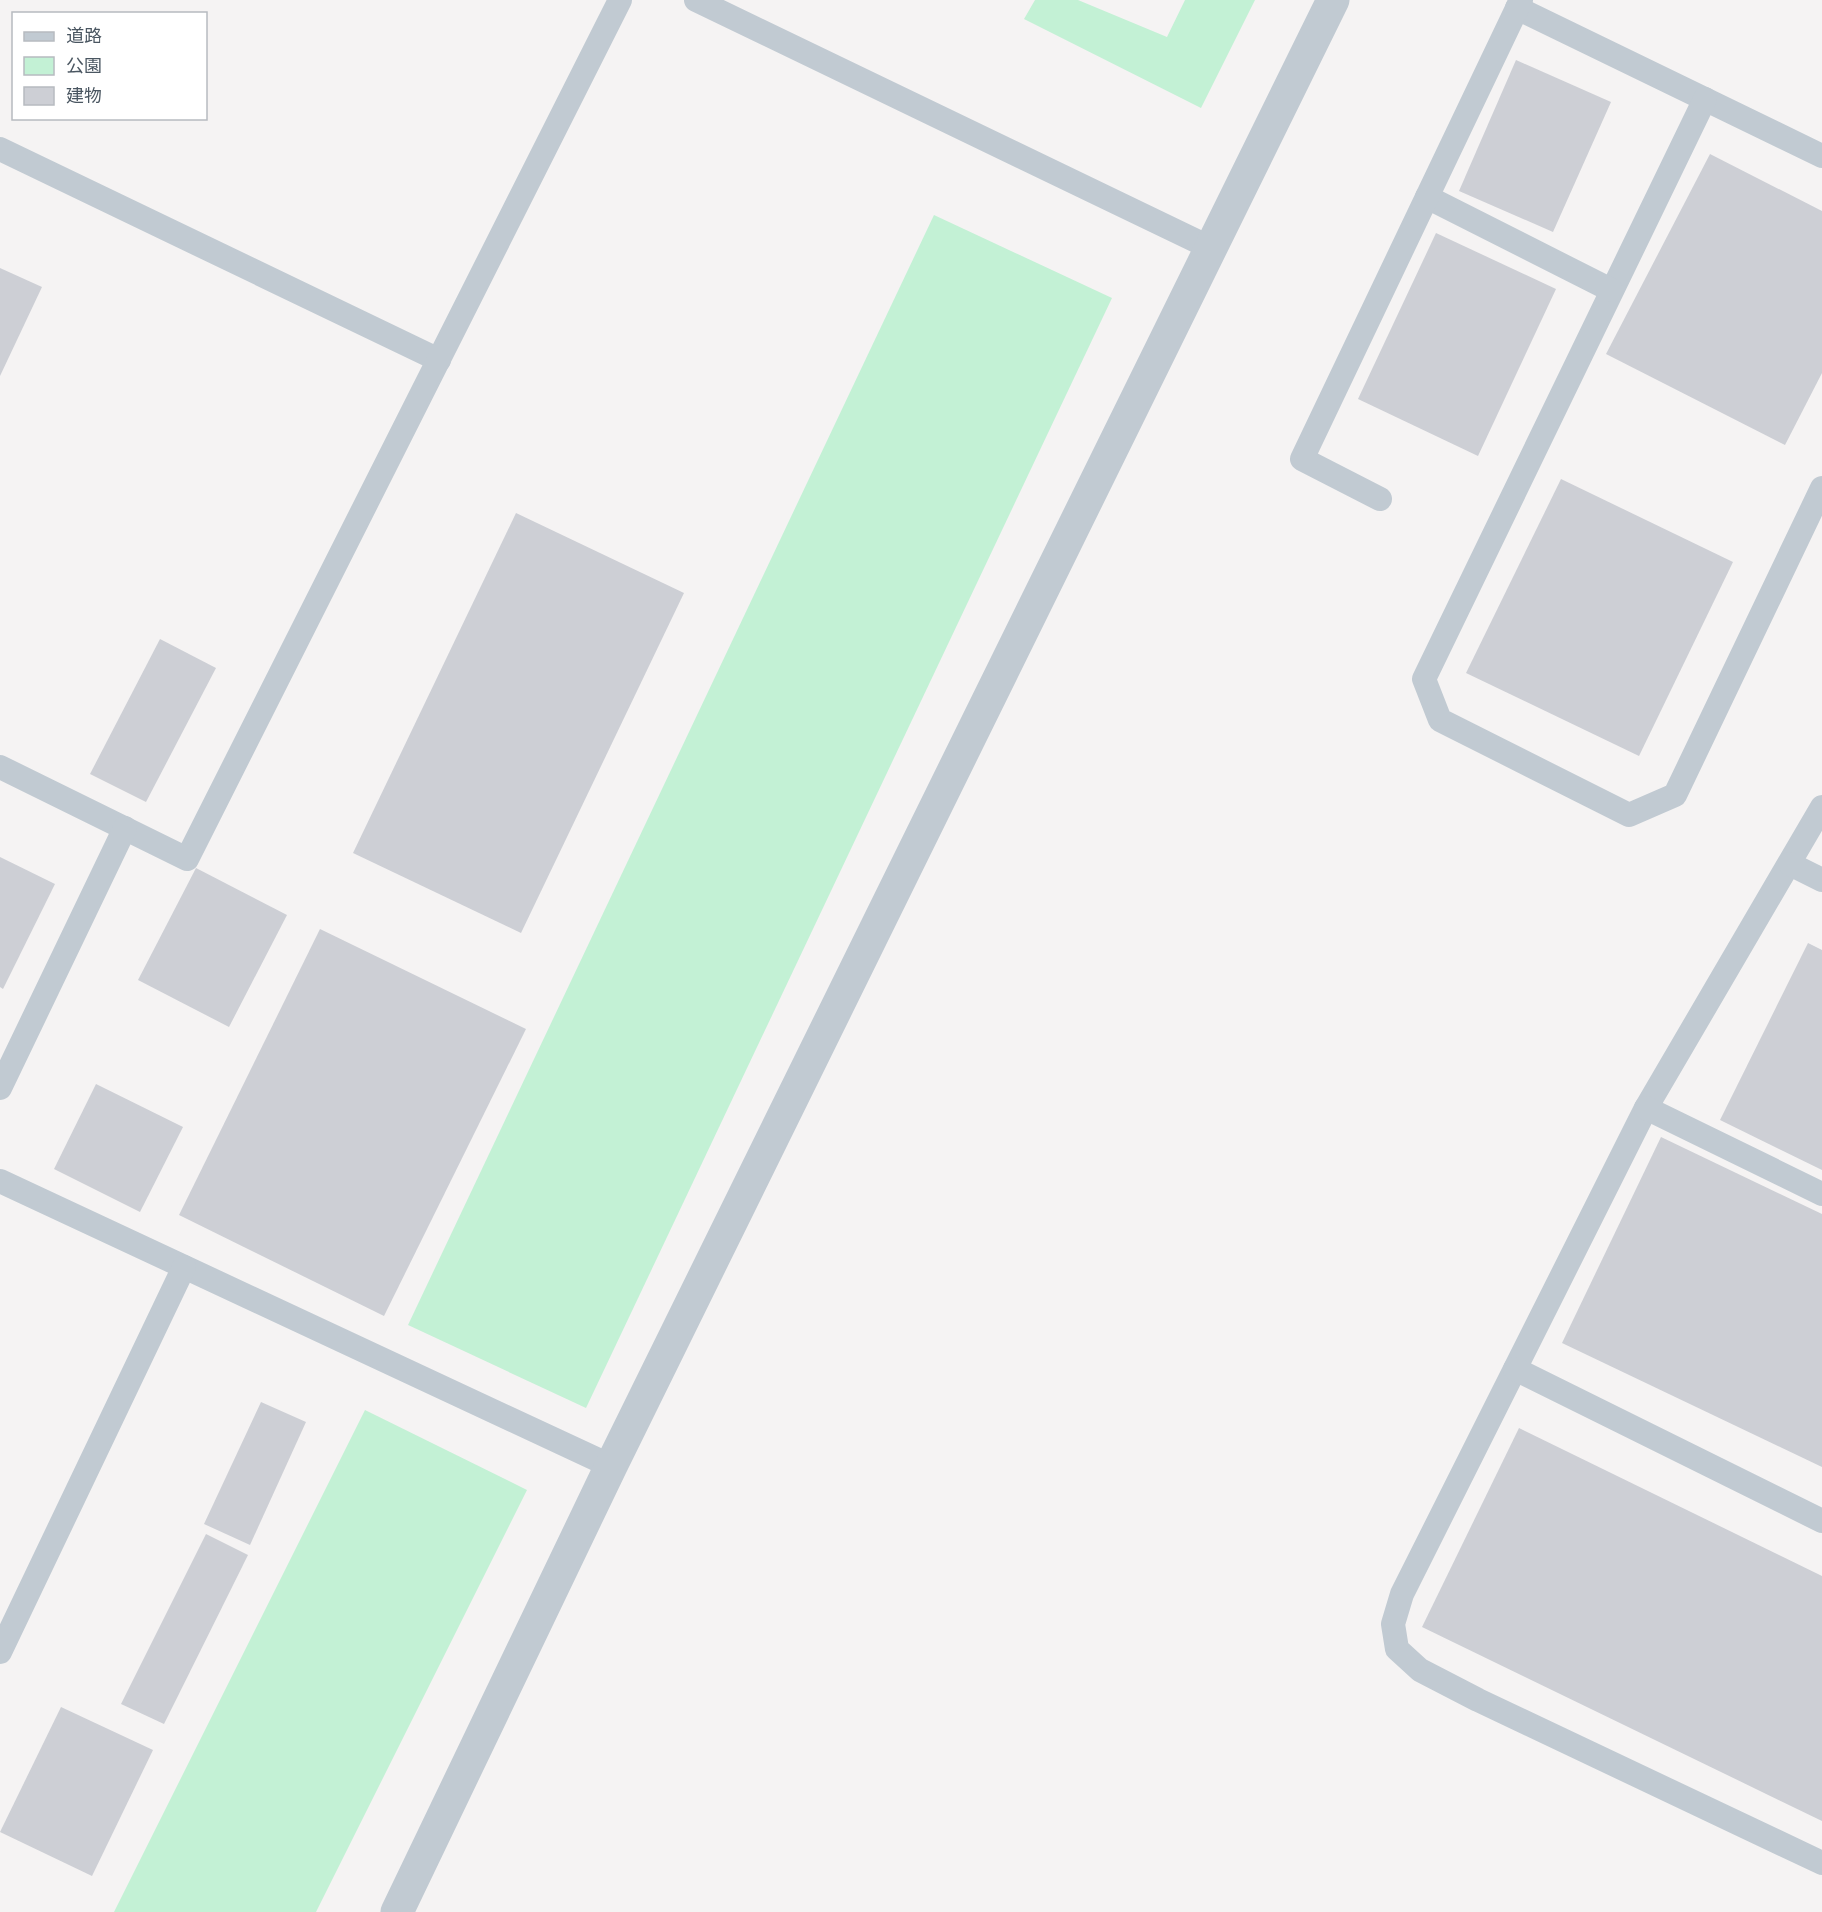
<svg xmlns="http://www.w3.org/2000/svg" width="1822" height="1912" viewBox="0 0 1822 1912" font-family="'Noto Sans','Noto Sans JP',sans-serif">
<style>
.green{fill:#c3f1d5}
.building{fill:#cdcfd5}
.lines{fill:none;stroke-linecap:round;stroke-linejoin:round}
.service{stroke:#c1cad2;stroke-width:24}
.tertiary{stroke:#c1cad2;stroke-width:33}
</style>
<rect width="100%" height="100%" fill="#f5f3f3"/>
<!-- green -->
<g class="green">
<path d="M1035,0H1078L1167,37L1185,0H1255L1201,108L1024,19Z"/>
<path d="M934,215L1112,298L586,1408L408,1325Z"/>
<path d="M365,1410L527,1490L316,1912H114Z"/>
</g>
<!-- building -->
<g class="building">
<path d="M1516,60L1611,102L1553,232L1459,191Z"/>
<path d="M1710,154L1822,211V373L1785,445L1606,354Z"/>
<path d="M1436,233L1556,289L1478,456L1358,399Z"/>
<path d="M0,268L42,287L0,376Z"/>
<path d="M1561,479L1733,562L1639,756L1466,673Z"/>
<path d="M516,513L684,593L521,933L353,853Z"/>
<path d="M160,639L216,668L146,802L90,774Z"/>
<path d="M0,857L55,884L3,989L0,987Z"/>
<path d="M196,868L287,915L229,1027L138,980Z"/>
<path d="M320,929L526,1029L384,1316L179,1215Z"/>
<path d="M1808,943L1822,950V1170L1720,1120Z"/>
<path d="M96,1084L183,1127L140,1212L54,1169Z"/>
<path d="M1661,1137L1822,1214V1467L1562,1343Z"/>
<path d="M261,1402L306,1422L250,1545L204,1524Z"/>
<path d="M1519,1428L1822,1576V1821L1422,1627Z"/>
<path d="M206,1534L248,1555L164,1724L121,1704Z"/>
<path d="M61,1707L153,1750L92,1876L0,1832Z"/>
</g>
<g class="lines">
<!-- service -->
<g class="service">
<path d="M696,0L1211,248"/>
<path d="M1517,8L1822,156"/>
<path d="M1705,99L1424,679L1440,720L1629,815L1675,795L1822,488"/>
<path d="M0,149L439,360"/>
<path d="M1427,197L1611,290"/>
<path d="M1380,499L1302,459L1521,0"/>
<path d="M0,767L187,859L620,0"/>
<path d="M1822,807L1646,1108L1402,1594L1393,1624L1397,1649L1420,1670L1478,1700L1822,1863"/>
<path d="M1790,864L1822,880"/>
<path d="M0,1088L125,828"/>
<path d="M1646,1108L1822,1194"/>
<path d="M0,1181L611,1466"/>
<path d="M1515,1369L1822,1521"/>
<path d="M0,1652L184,1267"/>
</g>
<!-- tertiary -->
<path class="tertiary" d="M397,1912L611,1466L1333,0"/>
</g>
<!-- legend -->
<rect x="12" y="12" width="195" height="108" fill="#ffffff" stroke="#b7bbc0" stroke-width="1.5"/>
<rect x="24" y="32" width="30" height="9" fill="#c1cad2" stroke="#b7bbc0" stroke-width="1.5"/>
<text x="66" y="42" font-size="18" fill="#4a5661">道路</text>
<rect x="24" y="57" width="30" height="18" fill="#c3f1d5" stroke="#b7bbc0" stroke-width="1.5"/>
<text x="66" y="72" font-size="18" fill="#4a5661">公園</text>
<rect x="24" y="87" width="30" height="18" fill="#cdcfd5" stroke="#b7bbc0" stroke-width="1.5"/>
<text x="66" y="102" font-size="18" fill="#4a5661">建物</text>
</svg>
